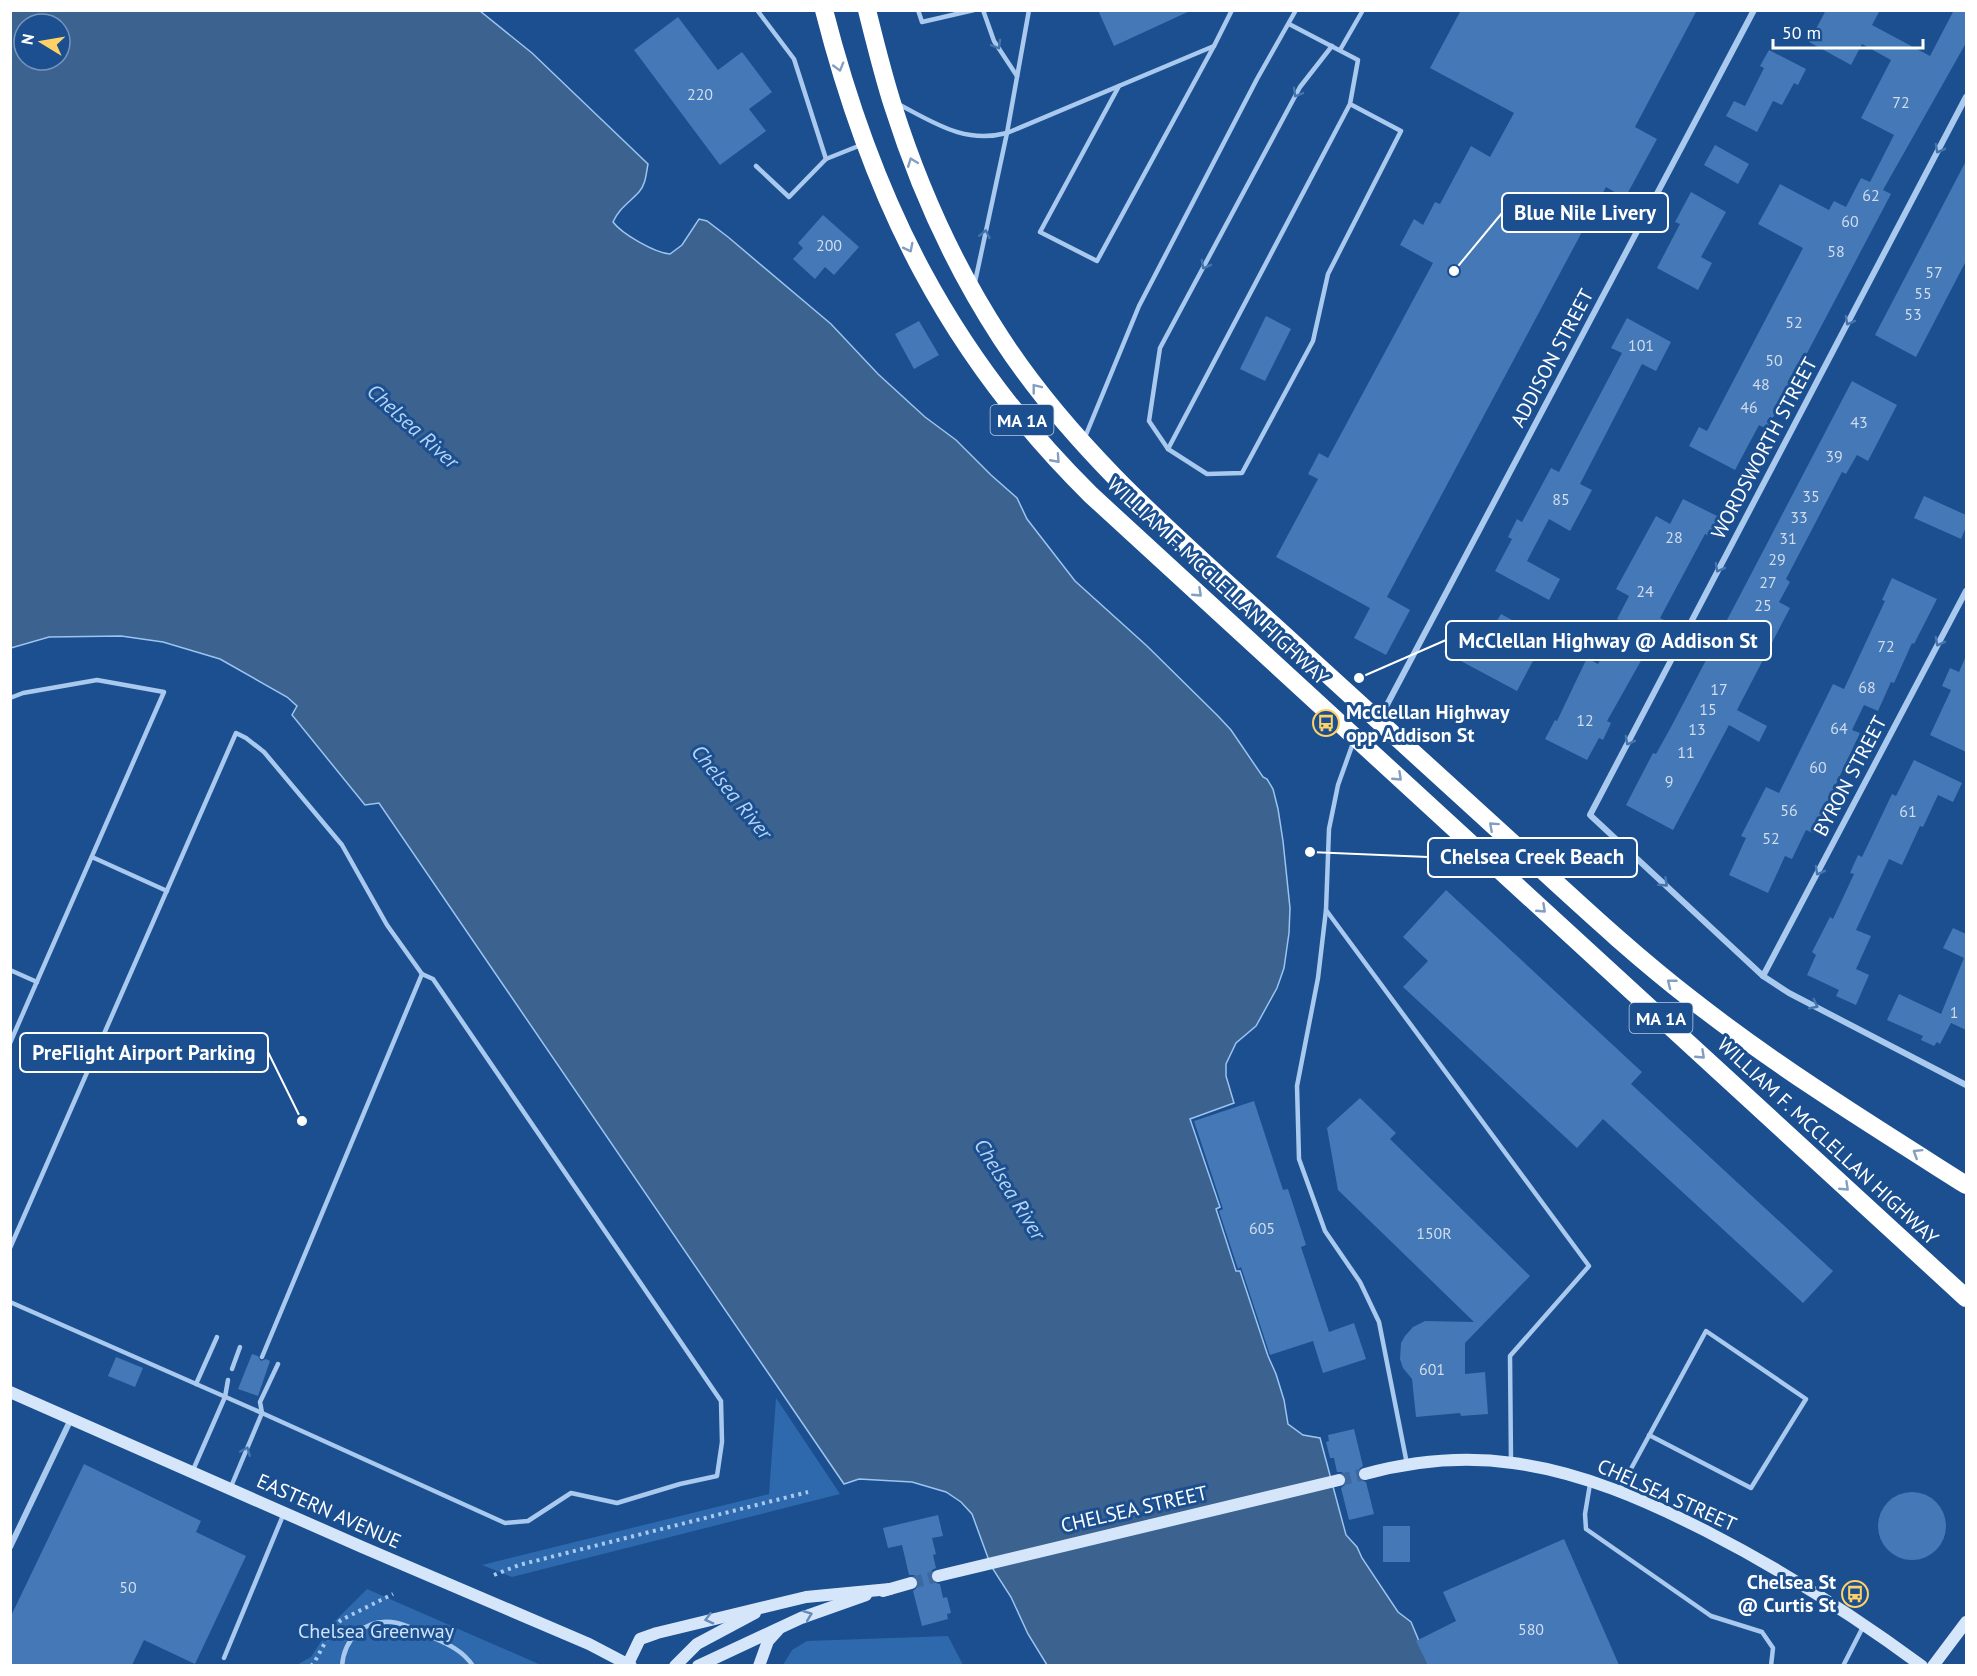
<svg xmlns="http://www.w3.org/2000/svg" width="1977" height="1676" viewBox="0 0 1977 1676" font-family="'PT Sans',sans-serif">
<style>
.green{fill:#2e69ad}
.water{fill:#3c6290;stroke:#9cc4f0;stroke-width:1.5;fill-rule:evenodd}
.building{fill:#4478b7}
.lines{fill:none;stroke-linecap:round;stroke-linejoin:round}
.secondary-tunnel{stroke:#3d69a0;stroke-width:12;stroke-dasharray:12 6;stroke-linecap:butt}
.path{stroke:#a9c9ee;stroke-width:4;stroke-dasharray:3 4.5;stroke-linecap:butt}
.lane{stroke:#a9c9ee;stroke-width:4.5}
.street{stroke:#a9c9ee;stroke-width:6}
.secondary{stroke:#d6e6fa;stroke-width:12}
.highway{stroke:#fff;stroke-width:18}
.oneway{stroke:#4674ac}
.oneway2{stroke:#829ec1}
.oneway3{stroke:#668bba}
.labels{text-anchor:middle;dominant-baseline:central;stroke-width:6;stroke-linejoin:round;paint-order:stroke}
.number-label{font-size:16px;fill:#d0dded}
.shield{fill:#1b4f8f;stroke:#bbcadd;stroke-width:1.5}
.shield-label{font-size:18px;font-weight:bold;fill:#fff}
.street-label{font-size:20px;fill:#fff;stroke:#1b4f8f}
.poi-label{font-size:20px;font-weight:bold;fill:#fff;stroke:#1b4f8f;text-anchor:start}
.park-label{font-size:20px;fill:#cfe3fa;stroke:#1b4f8f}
.water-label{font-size:21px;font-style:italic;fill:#b5d3f5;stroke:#1b4f8f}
.leader{fill:none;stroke:#fff;stroke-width:2}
.callout-dot{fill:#fff;stroke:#1b4f8f;stroke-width:2}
.callout{fill:#1b4f8f;stroke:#fff;stroke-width:2}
.callout-label{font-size:21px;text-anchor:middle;font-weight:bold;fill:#fff}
</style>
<rect width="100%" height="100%" fill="#1b4f8f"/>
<!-- green -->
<g class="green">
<path d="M776,1398L840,1494L512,1577L482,1565L769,1494Z"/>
<path d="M367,1589L541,1665L295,1666L311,1657L333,1623Z"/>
<path d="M948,1636L963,1665H783L792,1650L807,1641Z"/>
</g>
<!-- water -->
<path class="water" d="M11,11H480L532,53L648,164C646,174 646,184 639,192C630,202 619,208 613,222C622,234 655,253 670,254L682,245L699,219L707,221L728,237L831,324L878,374L925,417L956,440L991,475L1017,498L1027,519L1075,581L1147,646L1218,716L1231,730L1263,777L1267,779L1273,789L1278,809L1283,841L1290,908L1289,933L1284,968L1277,988L1256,1026L1236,1043L1226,1064V1076L1234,1103L1190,1119L1220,1207L1216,1209L1236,1271H1240L1268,1356L1276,1374L1284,1400L1288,1424L1303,1435L1320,1438L1346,1535L1357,1547L1362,1558L1398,1612L1411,1622L1429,1665H1047L1028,1634L1011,1597L991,1566L972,1514L961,1502L946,1492L912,1482L859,1479L844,1484L379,803L365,805L292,715L297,706L287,697L220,659L163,642L121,636L49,637L11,648ZM24,24H60V60H24Z"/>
<!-- building -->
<g class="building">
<path d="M1098,10H1192L1114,46Z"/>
<path d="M1461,10H1697L1635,127L1657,139L1625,198L1606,187L1387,597L1410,610L1386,655L1354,638L1370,608L1276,557L1318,479L1308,474L1319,453L1328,458L1433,263L1400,245L1414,219L1423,225L1435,202L1440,204L1471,146L1490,157L1514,113L1430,68Z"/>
<path d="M1826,10H1880L1872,25L1930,56L1954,10H1966V43L1883,190L1891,194L1767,429L1759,425L1735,470L1689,446L1699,427L1707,431L1803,248L1758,224L1780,184L1829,210L1834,201L1846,207L1861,178L1870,182L1894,135L1861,118L1891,60L1862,44L1851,65L1809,42Z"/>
<path d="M678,17L718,70L742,52L772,92L749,109L766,131L720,165L634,50Z"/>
<path d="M1769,50L1806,69L1798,85L1794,83L1782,105L1773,101L1757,132L1726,116L1734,101L1745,106L1764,68L1760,66Z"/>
<path d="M1715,145L1749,164L1738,184L1704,165Z"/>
<path d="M1966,161V261L1916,357L1875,335Z"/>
<path d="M1691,192L1726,212L1701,257L1712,263L1698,290L1657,268L1680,224L1675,222Z"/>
<path d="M823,215L859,247L834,275L825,267L815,279L793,259L803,248L798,243Z"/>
<path d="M1266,316L1291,329L1265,381L1240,369Z"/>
<path d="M1627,318L1671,342L1656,371L1642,364L1580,484L1592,490L1570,531L1549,519L1527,561L1560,579L1549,600L1495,571L1512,539L1508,537L1517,519L1522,522L1551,468L1559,472L1622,353L1611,348Z"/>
<path d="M919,321L939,355L914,369L895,334Z"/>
<path d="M1852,381L1897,405L1868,461L1857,455L1846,474L1842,472L1786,579L1790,582L1779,602L1790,608L1737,710L1767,726L1759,742L1729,725L1673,830L1626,805L1653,753L1656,754L1671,727Z"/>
<path d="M1924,496L1966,515V527L1961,539L1914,518Z"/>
<path d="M1683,499L1721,518L1711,537L1705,534L1660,618L1664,620L1607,721L1611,723L1603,740L1599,738L1587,760L1545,739L1555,720L1557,721L1587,658L1598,664L1621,621L1617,619L1629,596L1616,589L1656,516L1670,524Z"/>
<path d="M1892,578L1937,599L1914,644L1912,643L1894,683L1891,682L1878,711L1864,705L1852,730L1860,733L1813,833L1806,830L1792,859L1785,856L1768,893L1729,875L1746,838L1741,836L1766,787L1779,793L1833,684L1844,689L1885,601L1882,600Z"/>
<path d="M1501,614L1545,638L1517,691L1444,652L1460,621L1488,636Z"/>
<path d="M1966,656V752L1930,735L1951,690L1942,686L1950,668L1959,672Z"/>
<path d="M1914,760L1962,783L1953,802L1938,795L1923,827L1920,826L1902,865L1889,859L1856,930L1871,936L1856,969L1869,975L1856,1005L1836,996L1839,990L1807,975L1816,955L1812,952L1830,917L1833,919L1854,874L1850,873L1858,855L1862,857L1892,794L1896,796Z"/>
<path d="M1446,890L1642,1072L1631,1084L1833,1271L1803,1303L1603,1119L1577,1148L1403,987L1428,961L1403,937Z"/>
<path d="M1953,928L1966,934V1030L1951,1023L1940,1044L1937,1042L1934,1046L1921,1040L1923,1036L1887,1020L1899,994L1941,1014L1964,958L1943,948Z"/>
<path d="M1360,1098L1396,1133L1390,1139L1530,1276L1465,1343V1374L1485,1372L1488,1414L1461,1416L1460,1413L1416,1417L1412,1379L1403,1368L1400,1359L1401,1343L1405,1336L1413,1327L1425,1321L1474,1322L1338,1190L1327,1128Z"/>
<path d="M1254,1101L1283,1190L1288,1189L1306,1245L1301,1247L1329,1332L1354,1323L1366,1359L1323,1373L1313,1341L1270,1355L1241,1267L1238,1269L1219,1211L1223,1209L1194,1121Z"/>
<path d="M252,1354L258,1356L261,1361L266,1359L270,1361L258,1396L238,1389Z"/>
<path d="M116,1357L143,1368L135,1387L108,1376Z"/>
<path d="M1354,1429L1363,1466L1359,1469L1357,1475L1360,1480L1366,1482L1374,1514L1349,1520L1341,1488L1347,1483V1478L1342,1472H1337L1334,1458H1330L1326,1442L1329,1441L1328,1435Z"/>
<path d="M84,1464L201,1521L196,1532L246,1556L195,1664L144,1640L132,1665H10V1618Z"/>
<circle cx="1912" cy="1526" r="34"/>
<path d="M938,1515L943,1536L932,1538L936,1554L933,1555L936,1568L932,1570L930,1577L932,1582L940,1584L943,1598L947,1597L951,1613L947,1614L948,1619L922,1626L913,1591L919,1586V1580L914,1575H909L902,1545L888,1548L883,1528Z"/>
<rect x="1383" y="1526" width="27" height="36"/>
<path d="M1564,1539L1619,1665H1428L1416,1641L1456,1621L1443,1592Z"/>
</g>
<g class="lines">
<!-- secondary-tunnel -->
<g class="secondary-tunnel">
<path d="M1339,1480L1365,1474"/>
<path d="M911,1583L938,1576"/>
</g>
<!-- path -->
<g class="path">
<path d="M494,1575L519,1565L808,1492"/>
<path d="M311,1666L314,1663L333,1628L341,1620L393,1594"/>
</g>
<!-- lane -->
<g class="lane">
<path d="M757,10L794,59L826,159"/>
<path d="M918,10L922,22L974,10"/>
<path d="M983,10L994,41L1017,76"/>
<path d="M1289,24L1358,60L1350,104L1401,131L1328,274L1313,341L1242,473L1207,474L1168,449L1350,104"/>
<path d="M1340,50L1363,10"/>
<path d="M1119,86L1040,232L1097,261L1214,46"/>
<path d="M898,104C935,123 964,144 1007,133L1214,46L1232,10"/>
<path d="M756,166L789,197L826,159L861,145"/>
<path d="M975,282L1007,133L1029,10"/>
<path d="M1085,437L1139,306L1257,79L1296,10"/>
<path d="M1168,449L1149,421L1160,348L1300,87L1332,46"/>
<path d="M10,698L23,693L97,680L164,692L10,1043"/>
<path d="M1353,743L1338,785L1329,829L1326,910L1589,1266L1510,1356L1511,1462"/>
<path d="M92,857L167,891"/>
<path d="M1326,910L1318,978L1297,1086L1299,1159L1325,1231L1360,1282L1379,1322L1407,1464"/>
<path d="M10,970L37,982"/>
<path d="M10,1248L236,733L246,738L264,752L342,845L387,925L422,974"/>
<path d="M10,1302L262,1413L505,1523L528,1521L571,1493L617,1503L680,1484L717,1476L722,1442L721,1401L433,979L422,974L262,1357"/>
<path d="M232,1369L240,1347"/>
<path d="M196,1384L217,1337"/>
<path d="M193,1470L225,1397L228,1380"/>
<path d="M1590,1484L1585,1514L1586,1529L1711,1616L1762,1632L1773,1648L1771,1666"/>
<path d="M230,1489L262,1413L260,1402L278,1364"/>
<path d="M1620,1489L1706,1331L1806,1399L1751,1488L1649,1435"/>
<path d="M224,1658L284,1513"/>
<path d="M342,1666C344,1639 364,1619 392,1622C404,1623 416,1630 427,1635C445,1643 462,1649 473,1666"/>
<path d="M1843,1666L1864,1625"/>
</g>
<!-- street -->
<g class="street">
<path d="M1966,97L1590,815L1763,976L1789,993L1966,1085"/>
<path d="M1380,718L1754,10"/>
<path d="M1763,976L1966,591"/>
<path d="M10,1547L71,1419"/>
</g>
<!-- secondary -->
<g class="secondary">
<path d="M10,1392L362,1547L589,1644L631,1666"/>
<path d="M1365,1474C1413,1461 1463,1456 1513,1463C1581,1472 1645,1500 1706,1531C1782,1570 1853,1615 1922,1666"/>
<path d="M938,1576L1339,1480"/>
<path d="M883,1591L911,1583"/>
<path d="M627,1666L640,1639L657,1633L806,1597L890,1589"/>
<path d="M675,1666L697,1644L755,1613"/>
<path d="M698,1666L801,1618L866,1595"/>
<path d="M759,1666L768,1641L778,1630"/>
<path d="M1933,1666L1966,1622"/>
</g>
<!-- highway -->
<g class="highway">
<path d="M824,10C873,202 949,355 1091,495L1966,1298"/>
<path d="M867,10C875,42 883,75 893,106C919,188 954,266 1001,338C1081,461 1197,554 1304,653C1375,718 1446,783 1518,848C1575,900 1631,953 1692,1000C1779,1068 1873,1126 1966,1185"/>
</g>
</g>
<!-- one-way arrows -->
<defs><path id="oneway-chevron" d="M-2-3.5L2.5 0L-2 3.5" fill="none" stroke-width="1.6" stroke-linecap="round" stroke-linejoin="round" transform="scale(1.5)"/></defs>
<g class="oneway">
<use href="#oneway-chevron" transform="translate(997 45) rotate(60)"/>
<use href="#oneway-chevron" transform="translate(1297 93) rotate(120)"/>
<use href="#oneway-chevron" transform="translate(1939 149) rotate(118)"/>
<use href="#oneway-chevron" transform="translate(985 234) rotate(-78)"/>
<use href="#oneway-chevron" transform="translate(1205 265) rotate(118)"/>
<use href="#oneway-chevron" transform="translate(1849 321) rotate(118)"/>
<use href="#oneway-chevron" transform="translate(1719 568) rotate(118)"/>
<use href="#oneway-chevron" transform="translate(1939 642) rotate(118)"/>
<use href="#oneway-chevron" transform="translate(1629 741) rotate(118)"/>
<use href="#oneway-chevron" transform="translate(1819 871) rotate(118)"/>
<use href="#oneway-chevron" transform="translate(1664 883) rotate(43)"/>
<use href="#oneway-chevron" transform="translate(1814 1005) rotate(27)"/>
<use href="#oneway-chevron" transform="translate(246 1451) rotate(-67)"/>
</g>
<g class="oneway2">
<use href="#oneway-chevron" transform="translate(839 67) rotate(74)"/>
<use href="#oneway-chevron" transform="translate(912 162) rotate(-111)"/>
<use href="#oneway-chevron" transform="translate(909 248) rotate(63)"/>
<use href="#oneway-chevron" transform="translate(1036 388) rotate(-128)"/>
<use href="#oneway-chevron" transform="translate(1056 459) rotate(48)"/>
<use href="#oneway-chevron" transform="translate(1198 593) rotate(43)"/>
<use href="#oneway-chevron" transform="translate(1398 777) rotate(43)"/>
<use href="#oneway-chevron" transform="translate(1493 826) rotate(-138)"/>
<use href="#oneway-chevron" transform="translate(1542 909) rotate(43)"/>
<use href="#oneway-chevron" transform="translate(1671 983) rotate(-142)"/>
<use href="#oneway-chevron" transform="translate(1701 1055) rotate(43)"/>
<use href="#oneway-chevron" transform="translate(1917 1153) rotate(-148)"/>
<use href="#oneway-chevron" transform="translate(1845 1187) rotate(43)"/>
</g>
<g class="oneway3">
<use href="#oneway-chevron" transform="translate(808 1615) rotate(-21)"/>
<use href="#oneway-chevron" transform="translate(709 1619) rotate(166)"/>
</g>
<!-- icons -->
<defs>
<symbol id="bus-ring" viewBox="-11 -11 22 22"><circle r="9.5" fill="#1b4f8f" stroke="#ffd166" stroke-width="1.5"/><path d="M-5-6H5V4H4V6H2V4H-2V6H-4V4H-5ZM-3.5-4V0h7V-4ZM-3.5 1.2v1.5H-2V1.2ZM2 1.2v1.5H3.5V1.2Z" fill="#ffd166"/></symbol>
</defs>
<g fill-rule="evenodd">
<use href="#bus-ring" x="1311" y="708" width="30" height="30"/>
<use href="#bus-ring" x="1840" y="1579" width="30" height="30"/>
</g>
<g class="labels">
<!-- number labels -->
<g class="number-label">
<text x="700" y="94">220</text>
<text x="1901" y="102">72</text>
<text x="1871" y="195">62</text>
<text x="1850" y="221">60</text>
<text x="829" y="245">200</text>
<text x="1836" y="251">58</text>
<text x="1934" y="272">57</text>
<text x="1923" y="293">55</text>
<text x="1913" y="314">53</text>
<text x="1794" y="322">52</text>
<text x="1641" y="345">101</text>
<text x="1774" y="360">50</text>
<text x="1761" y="384">48</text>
<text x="1749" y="407">46</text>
<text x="1859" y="422">43</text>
<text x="1834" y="456">39</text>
<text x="1811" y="496">35</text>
<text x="1561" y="499">85</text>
<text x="1799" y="517">33</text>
<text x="1674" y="537">28</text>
<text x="1788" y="538">31</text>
<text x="1777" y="559">29</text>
<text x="1768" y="582">27</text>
<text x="1645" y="591">24</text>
<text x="1763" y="605">25</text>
<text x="1886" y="646">72</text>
<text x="1867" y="687">68</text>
<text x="1719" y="689">17</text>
<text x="1708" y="709">15</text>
<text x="1585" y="720">12</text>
<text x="1839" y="728">64</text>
<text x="1697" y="729">13</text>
<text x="1686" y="752">11</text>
<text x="1818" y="767">60</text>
<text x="1669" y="781">9</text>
<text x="1789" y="810">56</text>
<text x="1908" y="811">61</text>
<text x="1771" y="838">52</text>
<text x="1954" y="1012">1</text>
<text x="1262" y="1228">605</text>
<text x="1434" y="1233">150R</text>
<text x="1432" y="1369">601</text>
<text x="128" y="1587">50</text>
<text x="1531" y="1629">580</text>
</g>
<!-- shield labels -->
<g class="shield">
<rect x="990.5" y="405" width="63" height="30" rx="4.5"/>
<rect x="1629.5" y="1003" width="63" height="30" rx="4.5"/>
</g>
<g class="shield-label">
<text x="1022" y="420">MA 1A</text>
<text x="1661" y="1018">MA 1A</text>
</g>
<!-- street labels -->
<g class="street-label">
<text transform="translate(1552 358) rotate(-62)">ADDISON STREET</text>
<text transform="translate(1764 448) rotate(-62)">WORDSWORTH STREET</text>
<text transform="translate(1218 581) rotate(43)">WILLIAM F. MCCLELLAN HIGHWAY</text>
<text transform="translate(1850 776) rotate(-62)">BYRON STREET</text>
<text transform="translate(1828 1141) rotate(43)">WILLIAM F. MCCLELLAN HIGHWAY</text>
<text transform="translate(1667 1495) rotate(24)">CHELSEA STREET</text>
<text transform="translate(1134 1509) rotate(-13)">CHELSEA STREET</text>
<text transform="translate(329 1511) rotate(24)">EASTERN AVENUE</text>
</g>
<!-- poi labels -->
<g class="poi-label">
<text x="1346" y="712">McClellan Highway<tspan x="1346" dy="23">opp Addison St</tspan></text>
<text x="1836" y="1582" text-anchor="end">Chelsea St<tspan x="1836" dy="23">@ Curtis St</tspan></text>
</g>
<!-- park labels -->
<g class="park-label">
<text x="376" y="1631">Chelsea Greenway</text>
</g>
<!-- water labels -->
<g class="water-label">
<text transform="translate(413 426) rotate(42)">Chelsea River</text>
<text transform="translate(732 792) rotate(51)">Chelsea River</text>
<text transform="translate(1010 1189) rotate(58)">Chelsea River</text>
</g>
</g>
<!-- callouts -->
<path class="leader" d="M1454 271L1502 213M1359 678L1446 640M1310 852L1428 857M302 1121L268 1052"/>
<g class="callout-dot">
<circle cx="1454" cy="271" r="6"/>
<circle cx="1359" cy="678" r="6"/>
<circle cx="1310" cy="852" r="6"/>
<circle cx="302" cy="1121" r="6"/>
</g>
<g class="callout">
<rect x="1502" y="193" width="166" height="39" rx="6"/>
<rect x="1446" y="621" width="325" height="39" rx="6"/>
<rect x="1428" y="838" width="209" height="39" rx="6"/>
<rect x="20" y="1033" width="248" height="39" rx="6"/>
</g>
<g class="callout-label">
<text x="1585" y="220">Blue Nile Livery</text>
<text x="1608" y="648">McClellan Highway @ Addison St</text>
<text x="1532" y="864">Chelsea Creek Beach</text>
<text x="144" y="1060">PreFlight Airport Parking</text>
</g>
<!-- border -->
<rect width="1977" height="1676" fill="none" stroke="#ffffff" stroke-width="24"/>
<!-- north arrow -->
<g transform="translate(42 42) rotate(281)"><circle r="28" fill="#1b4f8f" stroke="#7695bc" stroke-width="1.5"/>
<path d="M0-4.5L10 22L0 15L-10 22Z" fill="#ffd166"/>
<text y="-9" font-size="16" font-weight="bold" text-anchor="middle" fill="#ffffff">N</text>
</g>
<!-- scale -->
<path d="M1773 39v9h150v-9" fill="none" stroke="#ffffff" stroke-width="3"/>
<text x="1782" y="39" font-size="18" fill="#ffffff" stroke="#1b4f8f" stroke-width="4.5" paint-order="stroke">50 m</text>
</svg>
